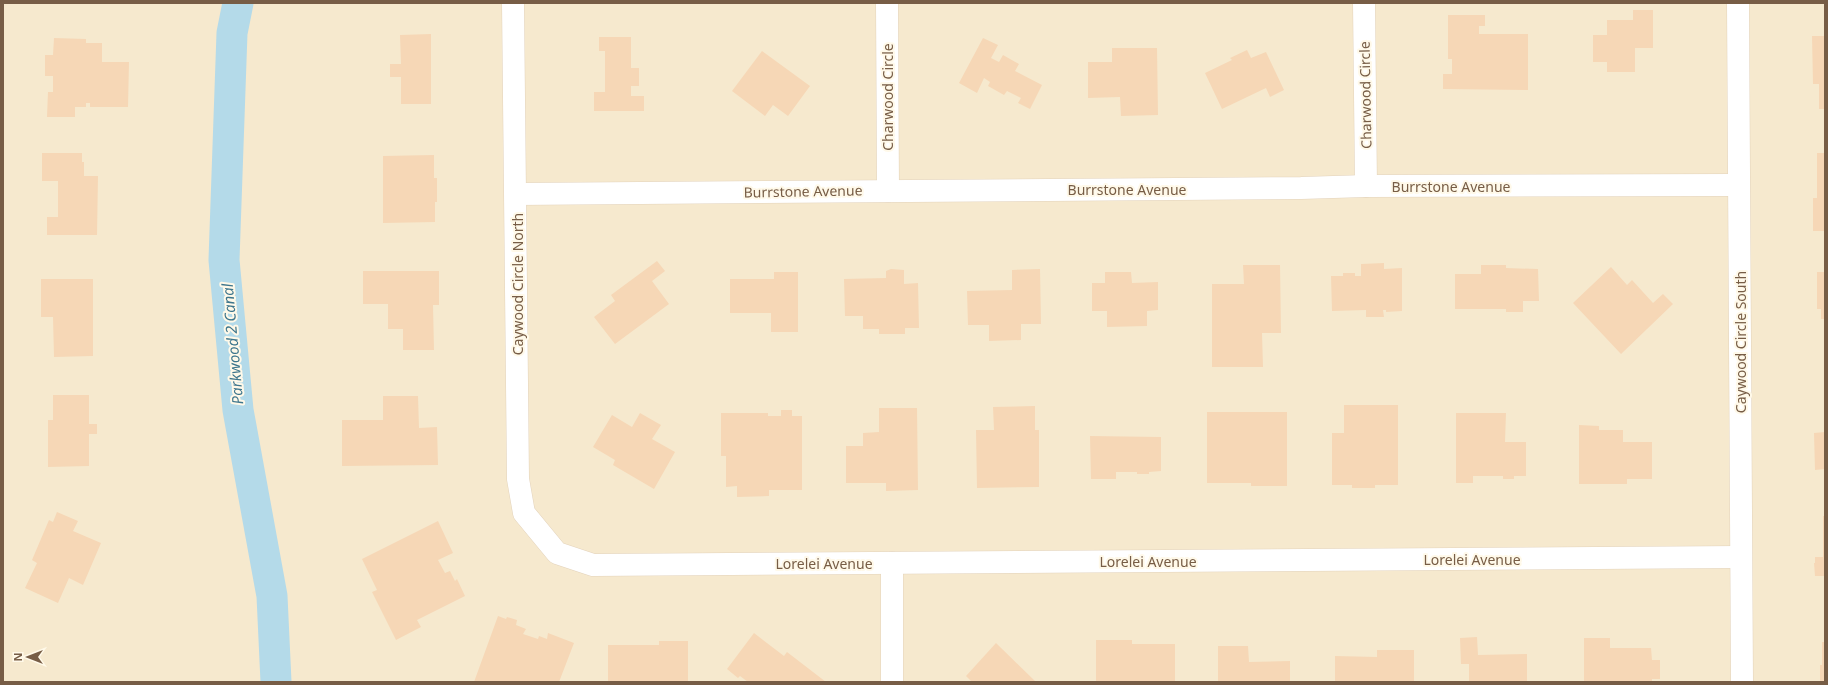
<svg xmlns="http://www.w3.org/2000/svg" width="1828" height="685" viewBox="0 0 1828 685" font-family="'Noto Sans',sans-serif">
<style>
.residential{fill:#f6e9ce}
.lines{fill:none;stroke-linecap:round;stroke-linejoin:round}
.canal{stroke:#b4dae9;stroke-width:31}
.building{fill:#f6d7b6}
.minor-casing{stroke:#e3d3bc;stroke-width:23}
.minor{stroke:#fff;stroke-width:22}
.labels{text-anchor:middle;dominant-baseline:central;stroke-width:4;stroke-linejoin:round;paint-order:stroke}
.street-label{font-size:14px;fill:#775d46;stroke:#fff9e9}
.water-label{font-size:15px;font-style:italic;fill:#3d758c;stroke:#fff9e9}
</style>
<rect width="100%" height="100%" fill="#fef6e1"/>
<!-- residential -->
<rect class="residential" x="3" y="3" width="1822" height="679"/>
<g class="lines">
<!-- canal -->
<path class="canal" d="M238,3L232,33L224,260L238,410L272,596L276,682"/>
</g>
<!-- building -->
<g class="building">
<path d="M1633,10H1653V48H1635V72H1607V62H1593V35H1607V20H1633Z"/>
<path d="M1448,15H1485V26H1479V34H1528V90L1443,89V74H1452V59H1448Z"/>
<path d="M431,34V104H401V77H390V64H401L400,35Z"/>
<path d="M1812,36H1825V109H1819V84H1813Z"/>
<path d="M599,37H631V68H639V86H631V96H644V111H594V92H605V51H599Z"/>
<path d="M54,38L86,39V43H102V62H129L128,107H90V103H86V107H75V117H47L48,92H53V76H45V55H53Z"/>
<path d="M983,38L998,45L991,58L999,62L1003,55L1019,64L1015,71L1042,85L1030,109L1018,103L1021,98L1007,91L1004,95L988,86L990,82L984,78L977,93L959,83Z"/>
<path d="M1112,48H1157L1158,115L1121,116L1120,97L1088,98V62H1112Z"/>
<path d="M1247,50L1251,58L1266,52L1284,90L1270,97L1266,88L1222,109L1205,73L1232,60L1230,58Z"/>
<path d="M762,51L810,86L788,116L773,105L765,116L732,91Z"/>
<path d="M42,153H82V162H84V176H98L97,235H47V217H58V181H42Z"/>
<path d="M1817,153H1825V231H1813V198H1817Z"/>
<path d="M434,155V178H437V202H435V222L383,223V156Z"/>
<path d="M657,261L665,271L652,281L669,304L615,344L594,317L615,301L611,295Z"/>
<path d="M1384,263V269L1402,268V311L1386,312V310H1383L1384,317H1366V310L1332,311L1331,276H1343V273H1355V276H1361V264Z"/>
<path d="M1243,265H1280L1281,333H1262L1263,367H1212V284H1244Z"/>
<path d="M1481,265H1506V268L1538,269L1539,301H1523V312H1506V309H1455V274H1481Z"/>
<path d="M1611,267L1627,285L1632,280L1653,303L1663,294L1673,304L1621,354L1573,303Z"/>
<path d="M891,269L904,270V284L918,283L919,328H905V334H879V329H863V316H845L844,279L886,278V271Z"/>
<path d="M1040,269L1041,324H1021V340L989,341V325H968L967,291L1012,290V270Z"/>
<path d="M363,271H439V305H433L434,350H403V329H388V304H363Z"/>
<path d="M774,272H798V332H771V313H730V279H774Z"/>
<path d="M1105,272H1131L1132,283L1158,282V310L1147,311V326L1107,327V311H1092V283H1105Z"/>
<path d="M1817,272H1825V319H1821V309H1817Z"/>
<path d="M41,279H93V356L54,357L53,317H41Z"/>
<path d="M53,395H89V424H97V434H89V466L48,467V420H53Z"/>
<path d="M383,396H418L419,428L437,427L438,465L342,466V420H383Z"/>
<path d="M1344,405H1398V485H1375V488H1352V485H1332V433H1344Z"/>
<path d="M1035,406V430H1039V487L977,488L976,430H994L993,407Z"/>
<path d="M879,408H917L918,490L886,491V483H846V446H863V433L879,432Z"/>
<path d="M781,410H792V416H802V490H769V496L737,497V486L726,487V456H721V413H768V416H781Z"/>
<path d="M1207,412H1287V486H1251V483H1207Z"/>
<path d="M640,413L661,425L652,439L675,452L654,489L613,465L615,460L593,447L612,415L632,427Z"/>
<path d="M1456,413H1506L1505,442H1526V476H1514V479H1503V476H1473V483H1456Z"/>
<path d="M1579,425L1599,426V430H1623V442H1652V479H1627V484H1579Z"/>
<path d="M1825,432V469L1815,470L1814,433Z"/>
<path d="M1090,436L1161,437V471L1149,472V474H1137V472H1116V479H1091Z"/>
<path d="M57,512L78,521L73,531L101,543L83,585L69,578L58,603L25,588L37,563L32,560L49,520L53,522Z"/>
<path d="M1823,516H1825V576H1815L1814,563H1815V557H1823Z"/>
<path d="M438,521L453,553L438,560L445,573L450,571L455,581L457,579L465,596L417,620L421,627L396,640L372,592L377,590L362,559Z"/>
<path d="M498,616L506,619L507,617L517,620L516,625L526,629L523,634L538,639L539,636L547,639L548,633L574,643L559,682H474Z"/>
<path d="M754,633L784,656L787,652L826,682H748L740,676L738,678L727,669Z"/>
<path d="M1477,637L1478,655L1527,654V682H1469V664H1461L1460,638Z"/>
<path d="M1584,638H1610V648H1651L1652,660H1660V679H1652V682H1584Z"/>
<path d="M1096,640H1132V644H1175V682H1096Z"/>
<path d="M659,641H688V682H608V645H659Z"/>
<path d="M1822,642H1825V682H1820V665H1822Z"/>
<path d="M996,643L1036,682H972L966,676Z"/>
<path d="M1218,646H1248L1249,662L1290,661V682H1218Z"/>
<path d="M1377,650H1414V682H1335V656L1377,657Z"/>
</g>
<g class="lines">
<defs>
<g id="minor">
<path d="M513,3L518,479L524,513L557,553L593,565L1740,557"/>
<path d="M887,3L888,191"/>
<path d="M1364,3L1366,186"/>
<path d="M1738,3L1742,682"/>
<path d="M516,194L1301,188L1366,186L1738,185"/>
<path d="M892,563V682"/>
</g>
</defs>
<!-- minor casing -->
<use href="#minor" class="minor-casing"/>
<!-- minor -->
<use href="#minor" class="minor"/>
</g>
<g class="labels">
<!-- street labels -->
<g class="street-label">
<text transform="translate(1365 95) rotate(-91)">Charwood Circle</text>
<text transform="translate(887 97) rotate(-90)">Charwood Circle</text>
<text x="1451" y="186">Burrstone Avenue</text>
<text x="1127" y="189">Burrstone Avenue</text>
<text transform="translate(803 191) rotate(-1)">Burrstone Avenue</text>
<text transform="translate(517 284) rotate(-90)">Caywood Circle North</text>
<text transform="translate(1740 342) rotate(-90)">Caywood Circle South</text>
<text x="1472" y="559">Lorelei Avenue</text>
<text x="1148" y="561">Lorelei Avenue</text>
<text x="824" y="563">Lorelei Avenue</text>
</g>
<!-- water labels -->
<g class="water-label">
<text transform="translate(232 344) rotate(-95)">Parkwood 2 Canal</text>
</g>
</g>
<!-- border -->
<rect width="1828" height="685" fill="none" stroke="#775d46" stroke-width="8"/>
<!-- north arrow -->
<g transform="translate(28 657) rotate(270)" stroke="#fff9e9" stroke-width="3" paint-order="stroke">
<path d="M0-3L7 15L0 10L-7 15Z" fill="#775d46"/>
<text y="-6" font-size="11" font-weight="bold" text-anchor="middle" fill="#775d46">N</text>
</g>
</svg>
